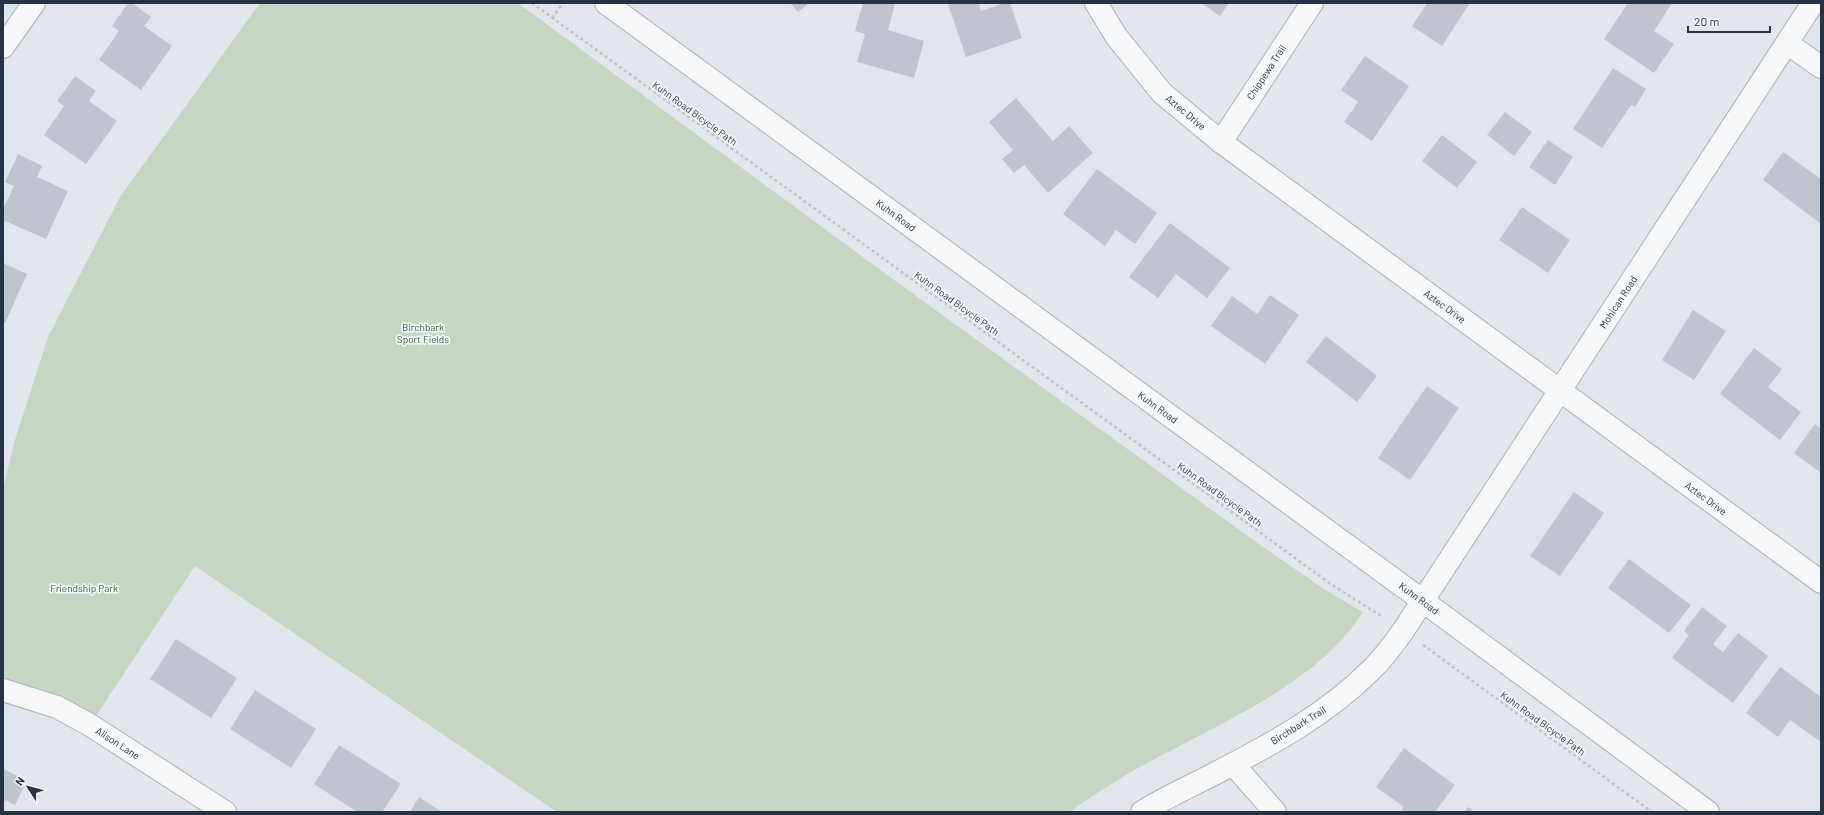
<svg xmlns="http://www.w3.org/2000/svg" width="1824" height="815" viewBox="0 0 1824 815" font-family="Barlow,sans-serif">
<style>
.green{fill:#c7d6c2}
.building{fill:#bfc4cf}
.lines{fill:none;stroke-linecap:round;stroke-linejoin:round}
.street-casing{stroke:#aab0ba;stroke-width:24}
.path{stroke:#c0c4ca;stroke-width:2.5;stroke-dasharray:3 3;stroke-linecap:butt}
.street{stroke:#f5f7f9;stroke-width:22}
.labels{text-anchor:middle;dominant-baseline:central;stroke-width:3.5;stroke-linejoin:round;paint-order:stroke}
.street-label{font-size:10px;fill:#283245;stroke:#f2f5f9}
.park-label{font-size:10px;fill:#3c6234;stroke:#f2f5f9}
</style>
<rect width="100%" height="100%" fill="#e2e6ec"/>
<!-- green -->
<path class="green" d="M260,3H518L890,277L1256,542L1330,593L1363,612C1317,684 1222,722 1149,762C1121,777 1095,794 1069,812H557L195,566L90,725L3,690V489L14,443L48,337L120,197Z"/>
<!-- building -->
<g class="building">
<path d="M128,3H132L151,17L144,26L172,46L141,90L99,60L119,31L112,26Z"/>
<path d="M790,3H809L798,12Z"/>
<path d="M863,3H895L888,30L924,41L914,78L857,62L865,34L855,31Z"/>
<path d="M952,3H979L981,11L1004,3H1010L1022,38L966,57L948,4Z"/>
<path d="M1201,3H1229L1220,16Z"/>
<path d="M1427,3H1470L1442,46L1412,26Z"/>
<path d="M1628,3H1672L1654,31L1674,44L1654,73L1604,39Z"/>
<path d="M1365,56L1409,86L1372,141L1344,122L1358,102L1341,90Z"/>
<path d="M1613,68L1646,89L1635,107L1631,105L1602,148L1573,129Z"/>
<path d="M75,76L96,91L89,101L117,121L86,164L44,135L64,106L57,101Z"/>
<path d="M1016,98L1053,141L1069,126L1093,153L1048,193L1024,165L1014,173L1002,159L1013,150L989,122Z"/>
<path d="M1505,112L1532,132L1514,156L1487,135Z"/>
<path d="M1442,135L1477,162L1457,188L1422,161Z"/>
<path d="M1548,140L1573,157L1555,185L1529,167Z"/>
<path d="M1783,152L1821,179V224L1763,180Z"/>
<path d="M18,154L42,166L37,177L68,191L46,239L3,220V209L14,186L5,182Z"/>
<path d="M1097,169L1157,213L1135,244L1116,230L1105,246L1063,214Z"/>
<path d="M1522,207L1570,240L1548,273L1499,240Z"/>
<path d="M1170,223L1230,268L1207,298L1176,274L1158,298L1129,277Z"/>
<path d="M3,263L27,274L5,323L3,322Z"/>
<path d="M1270,295L1299,315L1265,364L1211,326L1232,296L1257,314Z"/>
<path d="M1693,310L1726,331L1694,380L1662,360Z"/>
<path d="M1326,336L1377,376L1357,402L1306,362Z"/>
<path d="M1754,348L1782,369L1768,387L1801,412L1780,440L1720,394Z"/>
<path d="M1427,386L1459,408L1410,480L1378,458Z"/>
<path d="M1815,424L1821,429V473L1794,453Z"/>
<path d="M1574,492L1604,513L1560,576L1530,556Z"/>
<path d="M1629,559L1691,605L1669,633L1608,588Z"/>
<path d="M1702,607L1727,626L1713,644L1723,652L1738,633L1768,656L1733,703L1672,658L1689,635L1684,631Z"/>
<path d="M176,639L237,678L211,718L150,679Z"/>
<path d="M1780,667L1821,697V742L1790,720L1778,737L1746,713Z"/>
<path d="M255,690L316,729L291,768L230,729Z"/>
<path d="M339,745L401,784L382,812H357L314,784Z"/>
<path d="M1404,748L1455,785L1435,812H1400L1404,807L1376,787Z"/>
<path d="M3,769L27,780L15,805L5,800L3,805Z"/>
<path d="M419,797L442,812H410Z"/>
<path d="M1468,807L1475,812H1464Z"/>
</g>
<g class="lines">
<defs>
<g id="street">
<path d="M606,3L1423,601L1708,812"/>
<path d="M1096,3L1116,36L1162,93L1221,142L1821,582"/>
<path d="M1787,43L1821,67"/>
<path d="M3,47L34,3"/>
<path d="M1221,142L1312,3"/>
<path d="M3,690L57,707L90,725L225,812"/>
<path d="M1233,764L1275,812"/>
<path d="M1142,812C1166,797 1193,785 1218,772C1272,744 1327,714 1370,671C1383,659 1393,645 1403,631L1813,3"/>
</g>
</defs>
<!-- street casing -->
<use href="#street" class="street-casing"/>
<!-- path -->
<g class="path">
<path d="M532,3L1258,531L1332,585L1383,617"/>
<path d="M552,18L563,3"/>
<path d="M1423,645L1652,812"/>
</g>
<!-- street -->
<use href="#street" class="street"/>
</g>
<g class="labels">
<!-- street labels -->
<g class="street-label">
<text transform="translate(1266 72) rotate(-57)">Chippewa Trail</text>
<text transform="translate(1186 112) rotate(40)">Aztec Drive</text>
<text transform="translate(695 113) rotate(36)">Kuhn Road Bicycle Path</text>
<text transform="translate(896 215) rotate(36)">Kuhn Road</text>
<text transform="translate(1618 302) rotate(-57)">Mohican Road</text>
<text transform="translate(957 303) rotate(36)">Kuhn Road Bicycle Path</text>
<text transform="translate(1445 306) rotate(36)">Aztec Drive</text>
<text transform="translate(1158 407) rotate(36)">Kuhn Road</text>
<text transform="translate(1220 494) rotate(36)">Kuhn Road Bicycle Path</text>
<text transform="translate(1706 498) rotate(36)">Aztec Drive</text>
<text transform="translate(1419 598) rotate(36)">Kuhn Road</text>
<text transform="translate(1543 723) rotate(36)">Kuhn Road Bicycle Path</text>
<text transform="translate(1298 725) rotate(-32)">Birchbark Trail</text>
<text transform="translate(118 743) rotate(33)">Alison Lane</text>
</g>
<!-- park labels -->
<g class="park-label">
<text x="423" y="327">Birchbark<tspan x="423" dy="12">Sport Fields</tspan></text>
<text x="84" y="588">Friendship Park</text>
</g>
</g>
<!-- border -->
<rect width="1824" height="815" fill="none" stroke="#283245" stroke-width="8"/>
<!-- north arrow -->
<g transform="translate(28 787) rotate(306)" stroke="#f2f5f9" stroke-width="3" paint-order="stroke">
<path d="M0-3L7 15L0 10L-7 15Z" fill="#283245"/>
<text y="-6" font-size="11" font-weight="bold" text-anchor="middle" fill="#283245">N</text>
</g>
<!-- scale -->
<path d="M1688 26v6h82v-6" fill="none" stroke="#283245" stroke-width="2"/>
<text x="1694" y="26" font-size="12" fill="#283245" stroke="#f2f5f9" stroke-width="3" paint-order="stroke">20 m</text>
</svg>
